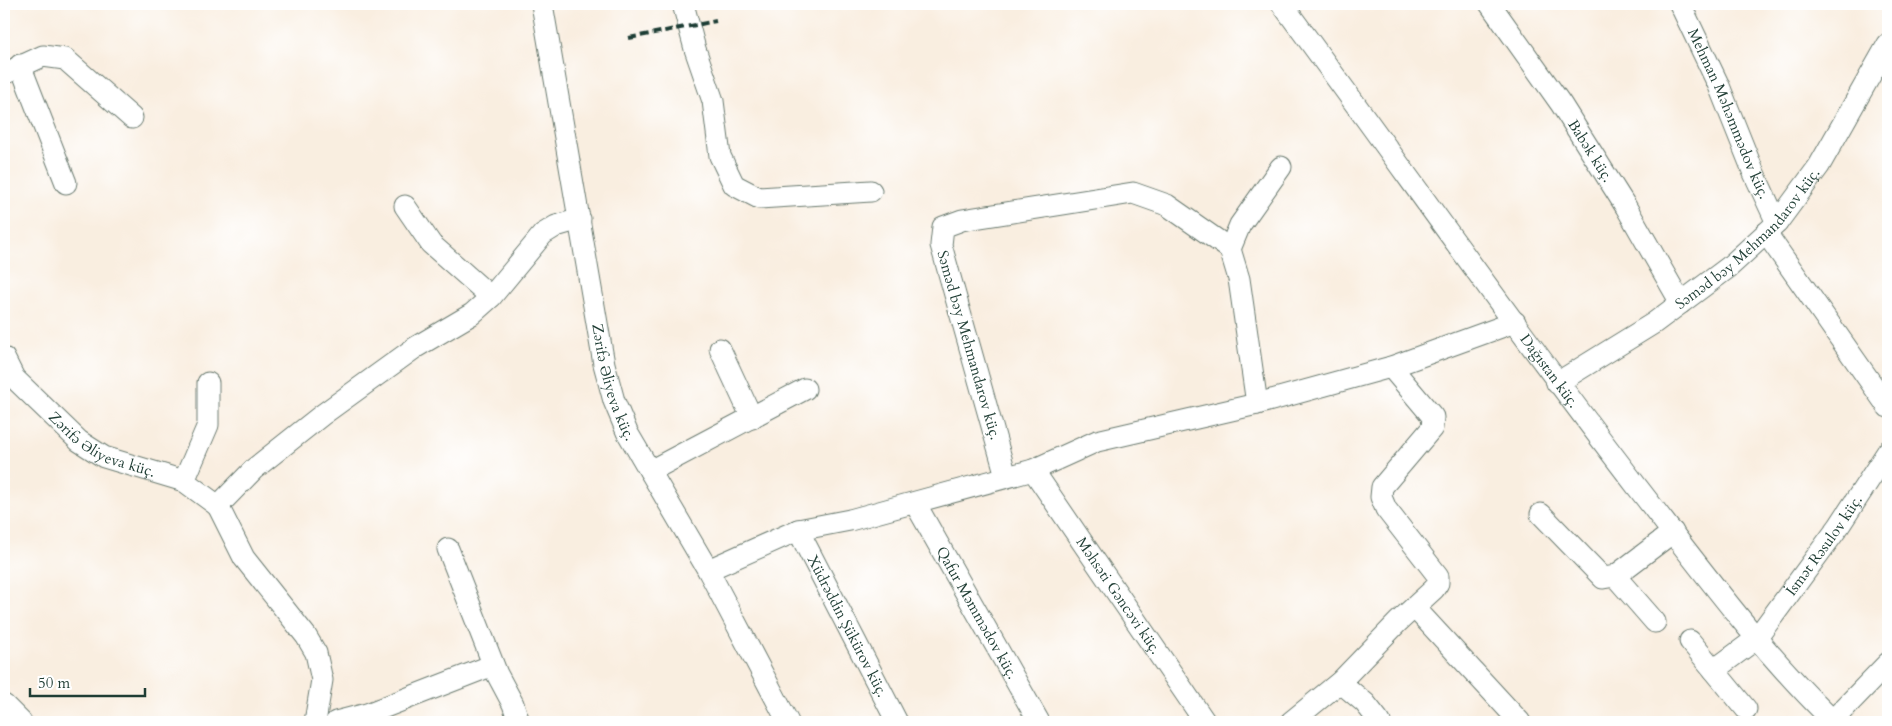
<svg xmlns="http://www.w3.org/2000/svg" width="1892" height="726" viewBox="0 0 1892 726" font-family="Cardo,serif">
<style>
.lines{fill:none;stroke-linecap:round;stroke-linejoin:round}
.minor-casing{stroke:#6b7b70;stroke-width:23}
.minor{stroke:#fff;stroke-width:21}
.rail{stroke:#1f3d34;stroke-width:4;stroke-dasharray:8 4;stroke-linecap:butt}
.labels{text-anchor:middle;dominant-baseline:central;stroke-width:4;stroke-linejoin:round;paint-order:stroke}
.street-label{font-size:15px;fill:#1f3d34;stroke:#fff}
</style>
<rect width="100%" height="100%" fill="#fff"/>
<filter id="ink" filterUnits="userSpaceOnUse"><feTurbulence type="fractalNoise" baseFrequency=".02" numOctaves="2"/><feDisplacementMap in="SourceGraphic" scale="10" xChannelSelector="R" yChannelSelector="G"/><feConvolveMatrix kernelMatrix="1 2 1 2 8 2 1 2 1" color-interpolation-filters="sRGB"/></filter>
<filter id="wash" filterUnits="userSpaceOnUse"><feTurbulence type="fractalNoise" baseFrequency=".0096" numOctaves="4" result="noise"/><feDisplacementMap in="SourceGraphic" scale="20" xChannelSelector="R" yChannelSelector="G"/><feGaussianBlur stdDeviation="1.12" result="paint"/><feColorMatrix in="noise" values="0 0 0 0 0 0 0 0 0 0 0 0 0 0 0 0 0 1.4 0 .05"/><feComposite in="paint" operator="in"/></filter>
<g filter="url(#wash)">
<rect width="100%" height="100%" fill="#f9eee0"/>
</g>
<g filter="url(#ink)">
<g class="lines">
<defs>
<g id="minor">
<path id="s1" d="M542,4L604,364L614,401L627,432L708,570L788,722"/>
<path d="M683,4L695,49L713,101L720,156L734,185L759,198L871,191"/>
<path id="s2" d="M1282,4C1401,165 1516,330 1638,488C1701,569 1761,651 1834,722"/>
<path id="s3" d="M1490,4L1561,104L1626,207L1681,303"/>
<path id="s4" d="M1680,4L1719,86L1753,171L1777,223"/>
<path d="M20,65L66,183"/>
<path d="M4,74L43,56L65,59L132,118"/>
<path d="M405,206L431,244L491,297"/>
<path d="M1766,233L1888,407"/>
<path d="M1230,249L1240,225L1281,167"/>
<path d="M720,349L752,418"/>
<path id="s5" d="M4,358L14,378L79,441L104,457L184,481L218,506"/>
<path id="s6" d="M1557,383L1654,323L1729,267L1777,223L1819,166L1888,44"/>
<path id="s7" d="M1033,470L1205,722"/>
<path d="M650,471L805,389"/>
<path d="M1006,476L941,245L943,227L962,220L1133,193L1167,205L1230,249L1239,279L1257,404"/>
<path d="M184,481L208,425V383"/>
<path id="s8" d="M915,503L1039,722"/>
<path d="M218,506L254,469L322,415L416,347L472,314L491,297L543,234L556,226L580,219"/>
<path d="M218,506L244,558L306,636L316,653L322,680L315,722"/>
<path d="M1541,514L1603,578L1615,576L1673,532"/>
<path id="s9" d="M798,530L897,722"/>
<path d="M448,549L497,674L513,704L519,722"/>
<path d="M708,570L798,530L850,520L1033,470L1097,441L1257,404L1391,367L1515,322"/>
<path d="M1615,576L1655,622"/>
<path d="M1415,608L1520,722"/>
<path d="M1690,641L1746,709"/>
<path id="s10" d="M1714,670L1756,639L1839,526L1888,451"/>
<path d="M1340,682L1365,703L1380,722"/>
<path d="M4,705L21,722"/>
<path d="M336,722L367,714L493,665"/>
<path d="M1291,722L1340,682L1398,622L1434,589L1438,583V576L1386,509L1381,497L1382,487L1432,428L1433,417L1391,367"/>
<path d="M1831,722L1888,663"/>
</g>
</defs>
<!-- minor casing -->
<use href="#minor" class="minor-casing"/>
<!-- minor -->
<use href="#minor" class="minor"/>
<!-- rail -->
<path class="rail" d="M629,38L716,21"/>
</g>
</g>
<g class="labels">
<!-- street labels -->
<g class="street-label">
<text stroke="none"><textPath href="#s4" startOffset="120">Mehman Məhəmmədov küç.</textPath></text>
<text stroke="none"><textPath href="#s3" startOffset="178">Babək küç.</textPath></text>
<text stroke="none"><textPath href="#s6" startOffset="241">Səməd bəy Mehmandarov küç.</textPath></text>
<text transform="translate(969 345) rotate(74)">Səməd bəy Mehmandarov küç.</text>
<text stroke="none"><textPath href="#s2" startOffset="454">Dağıstan küç.</textPath></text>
<text stroke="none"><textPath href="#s1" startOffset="385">Zərifə Əliyeva küç.</textPath></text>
<text stroke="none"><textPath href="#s5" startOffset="135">Zərifə Əliyeva küç.</textPath></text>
<text stroke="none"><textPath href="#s10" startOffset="168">İsmət Rəsulov küç.</textPath></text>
<text stroke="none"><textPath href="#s7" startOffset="152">Məhsəti Gəncəvi küç.</textPath></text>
<text stroke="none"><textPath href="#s8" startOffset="126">Qafur Məmmədov küç.</textPath></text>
<text stroke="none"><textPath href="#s9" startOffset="108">Xüdrəddin Şükürov küç.</textPath></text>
</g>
</g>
<!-- margin -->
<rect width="1892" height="726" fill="none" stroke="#fff" stroke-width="20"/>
<!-- scale -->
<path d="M30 688v8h115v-8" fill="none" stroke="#1f3d34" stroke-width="2.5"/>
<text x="38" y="688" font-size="15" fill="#1f3d34" stroke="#ffffff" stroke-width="4" paint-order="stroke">50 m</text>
</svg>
